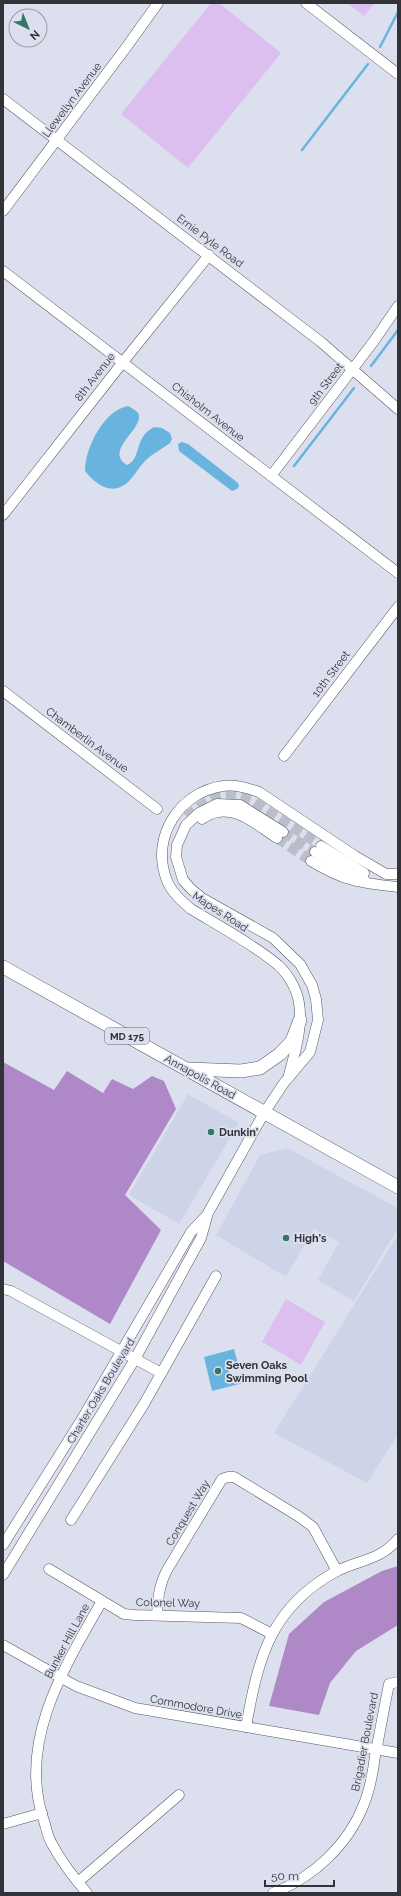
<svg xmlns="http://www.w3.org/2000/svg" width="401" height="1896" viewBox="0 0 401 1896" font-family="Raleway,sans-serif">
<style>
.built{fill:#ced4e8}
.green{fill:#dcbfef}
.forest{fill:#af89c7}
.water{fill:#68b4df}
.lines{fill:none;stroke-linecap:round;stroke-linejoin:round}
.stream{stroke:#68b4df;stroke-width:2.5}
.minor-tunnel{stroke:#babdca;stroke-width:10;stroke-dasharray:10 5;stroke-linecap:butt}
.minor-casing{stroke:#545763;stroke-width:11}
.major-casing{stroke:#545763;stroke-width:14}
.minor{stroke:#fff;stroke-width:10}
.major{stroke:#fff;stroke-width:13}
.poi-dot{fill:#337667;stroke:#dce0ee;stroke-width:1.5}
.labels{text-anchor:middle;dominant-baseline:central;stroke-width:3.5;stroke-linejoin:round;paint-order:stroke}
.shield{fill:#dce0ee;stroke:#65676f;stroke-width:1}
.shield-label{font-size:10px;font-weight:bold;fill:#323339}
.street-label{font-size:11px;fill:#323339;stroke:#dce0ee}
.poi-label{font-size:11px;font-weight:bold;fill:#323339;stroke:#dce0ee;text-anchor:start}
</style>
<rect width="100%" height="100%" fill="#dce0ee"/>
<!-- built -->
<g class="built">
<path d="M188,1094L239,1123L179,1224L129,1195Z"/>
<path d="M287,1148L398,1208V1228L354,1301L318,1280L339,1242L314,1229L286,1277L216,1235L260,1155Z"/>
<path d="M398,1235V1434L367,1483L274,1433Z"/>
</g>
<!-- green -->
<g class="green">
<path d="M211,3H219L281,53L188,168L121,114Z"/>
<path d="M347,3H375L364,16Z"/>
<path d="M286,1299L325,1322L301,1365L262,1342Z"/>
</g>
<!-- forest -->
<g class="forest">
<path d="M3,1062L54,1090L67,1071L103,1093L112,1079L133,1089L152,1076L164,1081L176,1109L125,1195L161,1230L110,1324L3,1261Z"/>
<path d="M398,1566V1625L356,1651L330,1683L319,1715L269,1706L289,1634L324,1602L382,1571Z"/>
</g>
<!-- water -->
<g class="water">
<path d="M128,406C131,408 136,410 138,413C146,428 103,450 127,465C142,459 133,438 154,427L162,428L170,433L172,439L170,443C162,449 152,454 145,461C139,467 135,475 129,481C113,497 96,485 85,471C85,448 104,410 128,406Z"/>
<path d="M182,442L188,444L238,483L239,486L237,489L232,491L179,451L178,444Z"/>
<path d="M234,1349L238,1364L228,1367L230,1377L241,1374L243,1383L212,1391L204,1357Z"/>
</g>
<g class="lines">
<!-- stream -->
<g class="stream">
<path d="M380,47L398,12"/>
<path d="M302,150L368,64"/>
<path d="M371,366L398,330"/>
<path d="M294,466L354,388"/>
</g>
<!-- minor-tunnel -->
<g class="minor-tunnel">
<path d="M187,817C208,798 225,790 253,801L321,846"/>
<path d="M283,832L315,852"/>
<path d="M277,838L311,861"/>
</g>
<defs>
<g id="minor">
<path d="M306,3L398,74"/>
<path d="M3,99L321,342L398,409"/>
<path d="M3,211L125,49L158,3"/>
<path d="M3,271L398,573"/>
<path d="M271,476L374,341L398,306"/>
<path d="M3,515L123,362L209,255"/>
<path d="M3,691L157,809"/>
<path d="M284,756L398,607"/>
<path d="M202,819C229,799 254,823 277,838"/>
<path d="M321,846L364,873"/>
<path d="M315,852L337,866L364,879"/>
<path d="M311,861C344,881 360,883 398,887"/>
<path d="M289,1075C295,1052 303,1027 299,1003C297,989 288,974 278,965C253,944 219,926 191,909C181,901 170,891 166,878C151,836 180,792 223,786C235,784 248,788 259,792L355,856L386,874H398"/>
<path d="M3,1289L11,1291L161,1373"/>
<path d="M71,1520L144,1404L216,1276"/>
<path d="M3,1545L82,1419L191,1232L206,1216"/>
<path d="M49,1569L124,1614L135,1615L241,1618L272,1634"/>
<path d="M3,1575L135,1359L201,1238L208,1213L264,1113L284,1083L310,1052L318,1020L316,999L312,985L300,964L273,938L202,898L191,889L183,880L176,857L177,845L186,825L199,813L217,804L240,805L283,832"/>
<path d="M157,1615C158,1598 159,1585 167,1570L222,1479L228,1477H234L298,1516L313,1527L337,1571"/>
<path d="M3,1645L76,1686L135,1708L398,1753"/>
<path d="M246,1727C258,1659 270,1607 337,1571C361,1559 379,1561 398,1539"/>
<path d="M3,1824L42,1813"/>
<path d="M78,1882L179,1795"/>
<path d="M87,1893C74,1878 61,1861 52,1844C47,1836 46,1826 43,1818C18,1740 65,1666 102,1601"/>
<path d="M273,1893C314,1877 348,1845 364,1804C370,1789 373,1772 375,1756C380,1732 384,1708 389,1684L398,1682"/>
</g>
<g id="major">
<path d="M3,967L398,1187"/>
<path d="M189,1069L241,1071L260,1068L280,1054L292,1041L300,1020"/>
</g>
</defs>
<!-- minor casing -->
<use href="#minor" class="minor-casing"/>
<!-- major casing -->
<use href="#major" class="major-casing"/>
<!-- minor -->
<use href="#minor" class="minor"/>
<!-- major -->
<use href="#major" class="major"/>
</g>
<!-- markers -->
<g class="poi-dot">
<circle cx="211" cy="1132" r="4"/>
<circle cx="286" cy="1238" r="4"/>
<circle cx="218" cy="1371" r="4"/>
</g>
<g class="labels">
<!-- shield labels -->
<rect class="shield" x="105" y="1028" width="44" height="16" rx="3"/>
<g class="shield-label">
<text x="127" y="1036">MD 175</text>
</g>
<!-- street labels -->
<g class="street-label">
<text transform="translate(72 100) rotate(-53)">Llewellyn Avenue</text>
<text transform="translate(210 241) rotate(37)">Ernie Pyle Road</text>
<text transform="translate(95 377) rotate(-52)">8th Avenue</text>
<text transform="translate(326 384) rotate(-53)">9th Street</text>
<text transform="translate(208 412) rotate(38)">Chisholm Avenue</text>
<text transform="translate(331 674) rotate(-53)">10th Street</text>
<text transform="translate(87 740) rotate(37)">Chamberlin Avenue</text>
<text transform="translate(220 912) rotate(33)">Mapes Road</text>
<text transform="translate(200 1077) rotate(29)">Annapolis Road</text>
<text transform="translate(101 1391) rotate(-59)">Charter Oaks Boulevard</text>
<text transform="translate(188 1513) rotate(-59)">Conquest Way</text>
<text transform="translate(168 1603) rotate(1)">Colonel Way</text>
<text transform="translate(67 1641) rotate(-62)">Bunker Hill Lane</text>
<text transform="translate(196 1707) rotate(10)">Commodore Drive</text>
<text transform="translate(365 1742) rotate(-79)">Brigadier Boulevard</text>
</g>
<!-- poi labels -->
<g class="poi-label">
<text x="219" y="1132">Dunkin'</text>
<text x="294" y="1238">High's</text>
<text x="226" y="1365">Seven Oaks<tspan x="226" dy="13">Swimming Pool</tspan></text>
</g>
</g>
<!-- border -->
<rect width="401" height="1896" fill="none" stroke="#323339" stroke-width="8"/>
<!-- north arrow -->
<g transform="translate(28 28) rotate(137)"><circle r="19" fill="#dce0ee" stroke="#989ba6"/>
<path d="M0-3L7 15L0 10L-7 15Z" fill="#337667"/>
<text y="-6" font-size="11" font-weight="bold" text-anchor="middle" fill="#323339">N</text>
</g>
<!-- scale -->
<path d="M265 1880v6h69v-6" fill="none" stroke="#323339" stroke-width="2"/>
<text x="271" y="1880" font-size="12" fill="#323339" stroke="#dce0ee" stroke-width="3" paint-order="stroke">50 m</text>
</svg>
